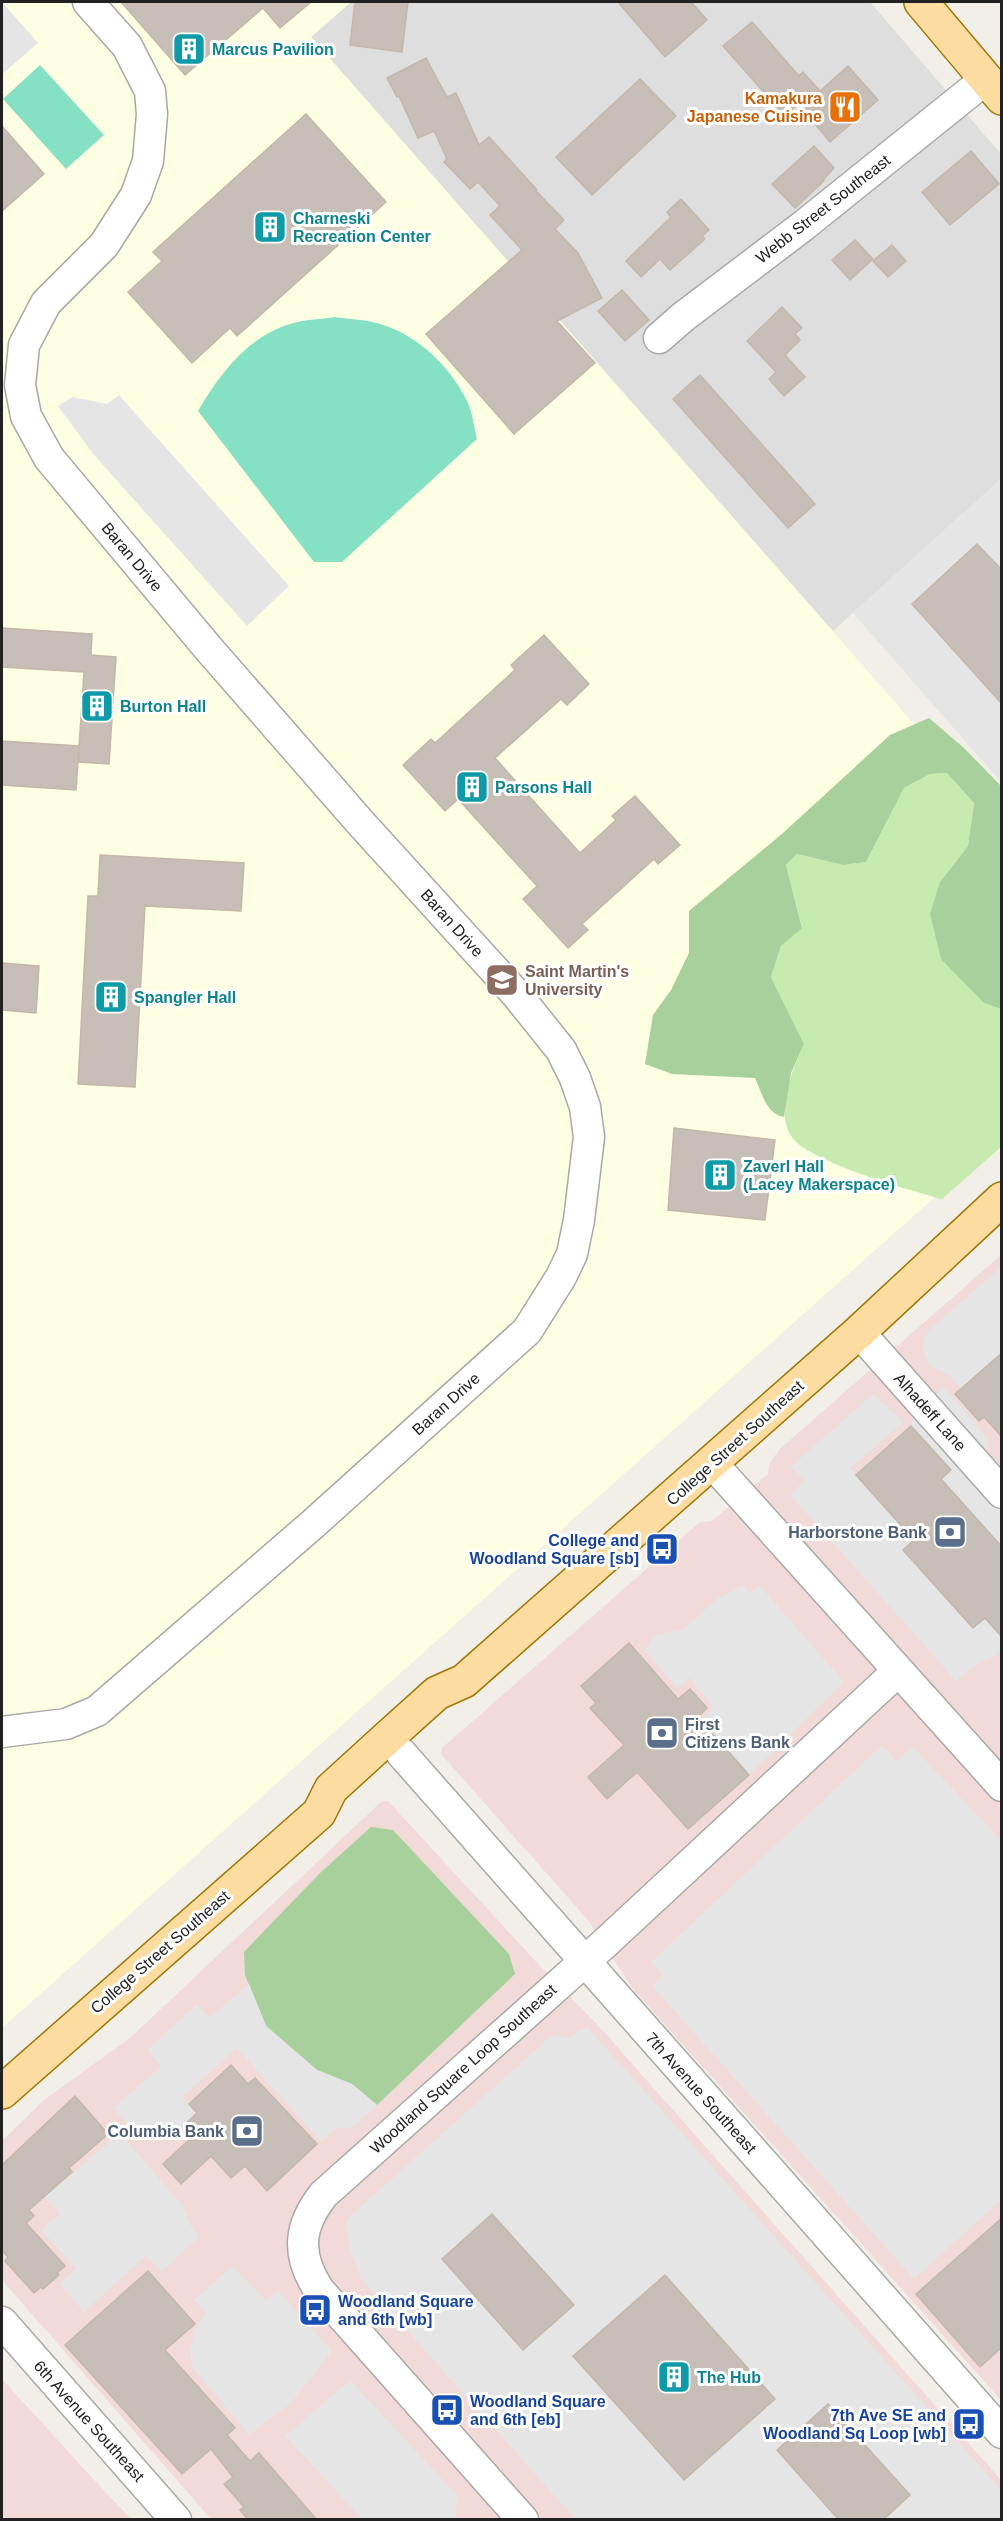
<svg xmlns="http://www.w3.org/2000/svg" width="1003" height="2521" viewBox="0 0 1003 2521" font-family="Helvetica,sans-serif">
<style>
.residential{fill:#dfdede}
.commercial{fill:#f1dad7}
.education{fill:#fdffe3}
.grass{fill:#c7ebae}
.forest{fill:#a7d09c}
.pitch{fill:#86e0c4}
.parking{fill:#e5e5e5;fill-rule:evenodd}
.building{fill:#c6beb7;stroke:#c3b7aa;stroke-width:1.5}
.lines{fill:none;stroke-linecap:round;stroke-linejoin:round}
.minor-casing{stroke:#a8a8a8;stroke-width:33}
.major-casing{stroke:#9e7600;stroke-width:36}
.minor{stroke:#fff;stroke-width:30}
.major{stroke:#fcdca1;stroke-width:33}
.labels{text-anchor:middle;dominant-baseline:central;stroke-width:6;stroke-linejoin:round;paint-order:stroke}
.culture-label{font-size:16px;font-weight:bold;fill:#0d838f;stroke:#fff;text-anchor:start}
.food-label{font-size:16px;font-weight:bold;fill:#c56008;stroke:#fff;text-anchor:end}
.street-label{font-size:16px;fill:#212121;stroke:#fff}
.education-label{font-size:16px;font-weight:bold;fill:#785e54;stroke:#fff;text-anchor:start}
.service-label{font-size:16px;font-weight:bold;fill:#4e5e75;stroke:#fff;text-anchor:end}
.transit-label{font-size:16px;font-weight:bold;fill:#164399;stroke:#fff;text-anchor:end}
</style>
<rect width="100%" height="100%" fill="#f1efe7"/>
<!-- residential -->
<path class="residential" d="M351,2H870L1001,154V479L833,631L311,37Z"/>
<!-- commercial -->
<g class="commercial">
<path d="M1001,1255V2400L633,1989L588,1920L441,1754L442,1748L699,1523L712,1521L768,1474L769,1464L780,1449Z"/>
<path d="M388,1801L540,1966L595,2022L1001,2480V2519H211L2,2280V2141L44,2100L130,2038L381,1802Z"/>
<path d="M2,2379L82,2467L131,2519H2Z"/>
</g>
<!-- education -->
<path class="education" d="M2,2H351L311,37L1001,823V1138L2,2028Z"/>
<!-- grass -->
<path class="grass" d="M947,773L974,803L968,846L940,882L984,1003L1001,1009V1147L942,1199C912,1191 806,1161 791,1136C775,1111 793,1068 804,1044L771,977L781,946L802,927L786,865L797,854L843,865L866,862L904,788L930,774Z"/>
<!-- forest -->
<g class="forest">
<path d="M929,718L965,749L1001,786V1009L984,1003L941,959L930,914L940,882L968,846L974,803L947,773L930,774L904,788L866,862L843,865L797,854L786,865L802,928L781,946L771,977L804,1044L791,1073L784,1117C766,1114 762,1093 755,1078L672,1074L645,1064L653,1015L671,990L689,953V911L783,833L890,735Z"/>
<path d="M371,1827L393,1830L509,1954L515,1974L377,2105L352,2084L317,2070L266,2026L245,1975L244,1952L320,1873Z"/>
</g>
<!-- pitch -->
<g class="pitch">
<path d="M40,65L104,135L66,169L3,99Z"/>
<path d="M335,317C347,319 360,319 372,322C412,330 448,363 466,399C472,410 474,426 477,439L342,562H314L198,411C221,372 251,332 298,322C310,319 323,319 335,317Z"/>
</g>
<!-- parking -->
<g class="parking">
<path d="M2,2L38,43L2,74Z"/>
<path d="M119,395L289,586L247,626L94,455L58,406L72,397L107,404Z"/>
<path d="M1001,479V570L977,544L912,604L946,640L1001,602L951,648L985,686L1001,671V683L991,693L1001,705V782L853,613Z"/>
<path d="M1001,1267V1353L961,1389L950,1376L929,1365L923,1348L924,1339L929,1330Z"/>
<path d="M944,1386L989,1440L985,1461L1001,1478V1547L941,1479L951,1470L911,1426L914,1413Z"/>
<path d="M873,1394L904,1422L850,1468L914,1540L904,1551L972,1628L985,1618L1001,1637V1648L994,1657L981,1662L956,1681L790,1495L805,1480L790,1467Z"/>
<path d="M743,1585L750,1593L760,1586L844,1682L749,1775L701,1720L714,1708L690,1678L677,1688L645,1651L653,1635L682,1630L718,1598Z"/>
<path d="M882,1745L896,1761L912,1746L1001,1840V2200L914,2279L652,1986L663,1975L651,1962Z"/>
<path d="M249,1984L266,2026L317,2070L352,2084L377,2105L352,2128H338L321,2142L237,2048L182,2097L197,2113L183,2126L152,2143L148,2136L141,2140L113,2108L161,2066L147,2050L197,2004L210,2017Z"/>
<path d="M587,2027L1001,2490V2519H883L910,2495L839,2519H575L361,2279L350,2249L346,2225L349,2217L552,2035L567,2038ZM492,2214L574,2305L524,2350L442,2259ZM664,2275L775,2399L684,2480L573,2356Z"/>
<path d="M120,2133L183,2206L192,2228L199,2237L161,2272L146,2256L84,2312L59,2284L76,2268L41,2230L60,2213L44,2197Z"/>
<path d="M232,2266L266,2300L278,2291L332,2351L291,2403L249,2435L192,2367L190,2350L195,2329L206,2313L194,2300Z"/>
<path d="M350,2380L457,2495L456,2516L453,2519H362L285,2436Z"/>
</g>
<!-- building -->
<g class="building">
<path d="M121,2H311L280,28L263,8L185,75Z"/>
<path d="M355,2H408L402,52L350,45Z"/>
<path d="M618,2H691L707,20L665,57Z"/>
<path d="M752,22L799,76L803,72L820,91L848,66L878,100L830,142L798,104L785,116L723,46Z"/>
<path d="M426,58L447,97L456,93L479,145L489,137L537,190L536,191L564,220L555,229L578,253L602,298L557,321L595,363L514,434L426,334L522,250L490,215L500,206L478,182L470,189L444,162L447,159L434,131L418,138L399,96L397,97L387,78Z"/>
<path d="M640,79L676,116L592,195L556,157Z"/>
<path d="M306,114L386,202L237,336L230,328L192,363L128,292L162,261L153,252Z"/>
<path d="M2,126L44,174L2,211Z"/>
<path d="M814,146L834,168L823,180L824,181L795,208L772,184Z"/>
<path d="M971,151L999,184L950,225L922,192Z"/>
<path d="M681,199L709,230L702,236L705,239L670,270L660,259L641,277L626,261L671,217L667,212Z"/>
<path d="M855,240L873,259L850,280L832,260Z"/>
<path d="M892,245L906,261L888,277L873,261Z"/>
<path d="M622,290L649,320L625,341L598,311Z"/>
<path d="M782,307L802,328L795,334L800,340L785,355L805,377L784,396L769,379L776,372L747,341Z"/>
<path d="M700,375L815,504L788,528L673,399Z"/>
<path d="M977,544L1002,570V704L912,604Z"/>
<path d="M2,628L92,634L91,655L116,657L109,764L78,762L84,672L2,667Z"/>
<path d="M544,635L589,684L567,705L561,699L495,758L580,853L616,820L612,816L635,796L680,845L658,864L654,859L582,924L588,930L568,948L523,899L537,886L458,799L445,811L403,765L431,739L435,743L515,670L511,665Z"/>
<path d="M2,741L79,746L76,790L2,785Z"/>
<path d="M100,855L244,863L241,911L145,906L135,1087L78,1084L88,896H98Z"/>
<path d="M2,963L39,966L36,1013L2,1010Z"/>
<path d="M674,1128L775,1140L765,1220L668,1210Z"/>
<path d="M1002,1353V1437L984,1417L979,1421L955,1394Z"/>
<path d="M911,1426L951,1470L941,1479L1002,1547V1637L985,1618L973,1628L903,1550L914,1540L856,1475Z"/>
<path d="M629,1643L678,1699L690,1689L707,1708L698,1717L749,1775L688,1829L637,1772L607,1799L588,1777L624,1745L590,1708L596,1703L581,1686Z"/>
<path d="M231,2065L248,2084L255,2078L317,2144L267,2191L245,2166L231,2178L211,2156L181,2184L163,2164L193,2136L183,2126L197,2113L189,2104Z"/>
<path d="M75,2096L108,2134L69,2168L72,2172L29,2210L34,2216L26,2223L65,2266L57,2273L59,2275L43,2289L41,2287L34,2293L5,2261L8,2257L2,2250V2165Z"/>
<path d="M492,2214L574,2305L523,2350L442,2259Z"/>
<path d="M1002,2218V2347L980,2367L916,2294Z"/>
<path d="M148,2271L195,2324L165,2350L235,2428L227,2435L250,2461L259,2453L317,2520H248L240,2510L244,2507L224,2484L233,2477L211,2449L182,2474L65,2345Z"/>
<path d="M665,2275L775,2399L684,2480L573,2356Z"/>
<path d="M828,2404L910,2495L883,2520H839L777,2450Z"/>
</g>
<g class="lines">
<defs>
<g id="minor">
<path d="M659,338L683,317L803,226L986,79"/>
<path d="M859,1332L1002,1493"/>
<path d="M712,1463L1002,1786"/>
<path d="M2,1732L66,1724L97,1711L313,1524L527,1331L561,1277L572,1254L579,1220L589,1137L585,1107L575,1078L561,1050L517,995L359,821L208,648L49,458L26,416L20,385L24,345L46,303L104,245L136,195L148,161L152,114L150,91L127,46L88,2"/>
<path d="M401,1753L1002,2433"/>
<path d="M2,2322L176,2520"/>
<path d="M523,2520L319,2290C296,2255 298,2226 324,2194L603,1945L898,1671"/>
</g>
<g id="major">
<path d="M921,2L1002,98"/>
<path d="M2,2092L319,1813L331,1789L388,1737L437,1693L464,1681L859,1332L1002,1199"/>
</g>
</defs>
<!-- minor casing -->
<use href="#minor" class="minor-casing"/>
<!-- major casing -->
<use href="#major" class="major-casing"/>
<!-- minor -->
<use href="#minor" class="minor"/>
<!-- major -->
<use href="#major" class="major"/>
</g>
<!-- icons -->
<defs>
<symbol id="building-square" viewBox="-11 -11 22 22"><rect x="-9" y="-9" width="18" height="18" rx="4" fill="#0f9aa8" stroke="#fff"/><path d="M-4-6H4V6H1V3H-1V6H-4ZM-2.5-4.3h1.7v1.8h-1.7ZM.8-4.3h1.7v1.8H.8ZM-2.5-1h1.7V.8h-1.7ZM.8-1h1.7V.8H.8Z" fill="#fff"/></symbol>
<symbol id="restaurant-square" viewBox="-11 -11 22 22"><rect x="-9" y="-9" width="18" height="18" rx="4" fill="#e8710a" stroke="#fff"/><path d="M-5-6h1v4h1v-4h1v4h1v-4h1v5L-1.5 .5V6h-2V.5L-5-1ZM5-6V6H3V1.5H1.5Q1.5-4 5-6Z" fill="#fff"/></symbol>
<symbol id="university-square" viewBox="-11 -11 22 22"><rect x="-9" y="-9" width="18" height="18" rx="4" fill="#8d6e63" stroke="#fff"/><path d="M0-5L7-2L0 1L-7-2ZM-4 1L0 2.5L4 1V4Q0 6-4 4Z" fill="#fff"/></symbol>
<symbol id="bank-square" viewBox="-11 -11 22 22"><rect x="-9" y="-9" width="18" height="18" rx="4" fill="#5c6f8a" stroke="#fff"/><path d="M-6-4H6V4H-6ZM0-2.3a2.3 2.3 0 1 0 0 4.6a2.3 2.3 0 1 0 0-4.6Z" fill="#fff"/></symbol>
<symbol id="bus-square" viewBox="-11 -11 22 22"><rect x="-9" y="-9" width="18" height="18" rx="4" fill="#1a4fb4" stroke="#fff"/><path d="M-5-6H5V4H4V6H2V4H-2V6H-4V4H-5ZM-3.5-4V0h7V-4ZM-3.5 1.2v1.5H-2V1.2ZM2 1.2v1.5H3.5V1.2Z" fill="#fff"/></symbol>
</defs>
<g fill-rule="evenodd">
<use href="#building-square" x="170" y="30" width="38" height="38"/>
<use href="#restaurant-square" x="826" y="88" width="38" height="38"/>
<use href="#building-square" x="251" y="208" width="38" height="38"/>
<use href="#building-square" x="78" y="687" width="38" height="38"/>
<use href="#building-square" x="453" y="768" width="38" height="38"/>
<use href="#university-square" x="483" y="961" width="38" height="38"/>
<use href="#building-square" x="92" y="978" width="38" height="38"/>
<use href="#building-square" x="701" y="1156" width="38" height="38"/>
<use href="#bank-square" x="931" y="1513" width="38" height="38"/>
<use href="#bus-square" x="643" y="1530" width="38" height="38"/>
<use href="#bank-square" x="643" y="1714" width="38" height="38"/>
<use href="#bank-square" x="228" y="2112" width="38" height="38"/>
<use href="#bus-square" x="296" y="2291" width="38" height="38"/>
<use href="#building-square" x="655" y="2358" width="38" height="38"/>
<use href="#bus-square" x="428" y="2391" width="38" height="38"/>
<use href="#bus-square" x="950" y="2405" width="38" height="38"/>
</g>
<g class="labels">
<!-- culture labels -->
<g class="culture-label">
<text x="212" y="49">Marcus Pavilion</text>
<text x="293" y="218">Charneski<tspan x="293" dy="18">Recreation Center</tspan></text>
<text x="120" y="706">Burton Hall</text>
<text x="495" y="787">Parsons Hall</text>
<text x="134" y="997">Spangler Hall</text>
<text x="743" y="1166">Zaverl Hall<tspan x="743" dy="18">(Lacey Makerspace)</tspan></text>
<text x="697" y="2377">The Hub</text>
</g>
<!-- food labels -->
<g class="food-label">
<text x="822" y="98">Kamakura<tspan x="822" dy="18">Japanese Cuisine</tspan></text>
</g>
<!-- street labels -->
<g class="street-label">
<text transform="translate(823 209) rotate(-38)">Webb Street Southeast</text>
<text transform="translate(132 557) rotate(50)">Baran Drive</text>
<text transform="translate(452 923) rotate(48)">Baran Drive</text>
<text transform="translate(446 1404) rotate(-42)">Baran Drive</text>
<text transform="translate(930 1412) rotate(48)">Alhadeff Lane</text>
<text transform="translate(735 1443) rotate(-42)">College Street Southeast</text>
<text transform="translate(160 1952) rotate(-41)">College Street Southeast</text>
<text transform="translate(463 2069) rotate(-42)">Woodland Square Loop Southeast</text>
<text transform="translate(701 2093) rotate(48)">7th Avenue Southeast</text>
<text transform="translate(89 2421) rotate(48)">6th Avenue Southeast</text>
</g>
<!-- education labels -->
<g class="education-label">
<text x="525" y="971">Saint Martin's<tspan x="525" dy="18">University</tspan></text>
</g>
<!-- service labels -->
<g class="service-label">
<text x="927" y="1532">Harborstone Bank</text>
<text x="685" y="1724" text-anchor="start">First<tspan x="685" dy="18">Citizens Bank</tspan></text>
<text x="224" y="2131">Columbia Bank</text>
</g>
<!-- transit labels -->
<g class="transit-label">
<text x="639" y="1540">College and<tspan x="639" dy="18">Woodland Square [sb]</tspan></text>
<text x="338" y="2301" text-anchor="start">Woodland Square<tspan x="338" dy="18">and 6th [wb]</tspan></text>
<text x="470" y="2401" text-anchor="start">Woodland Square<tspan x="470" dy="18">and 6th [eb]</tspan></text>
<text x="946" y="2415">7th Ave SE and<tspan x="946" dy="18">Woodland Sq Loop [wb]</tspan></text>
</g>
</g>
<!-- border -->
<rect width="1003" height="2521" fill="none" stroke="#212121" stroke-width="6"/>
</svg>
